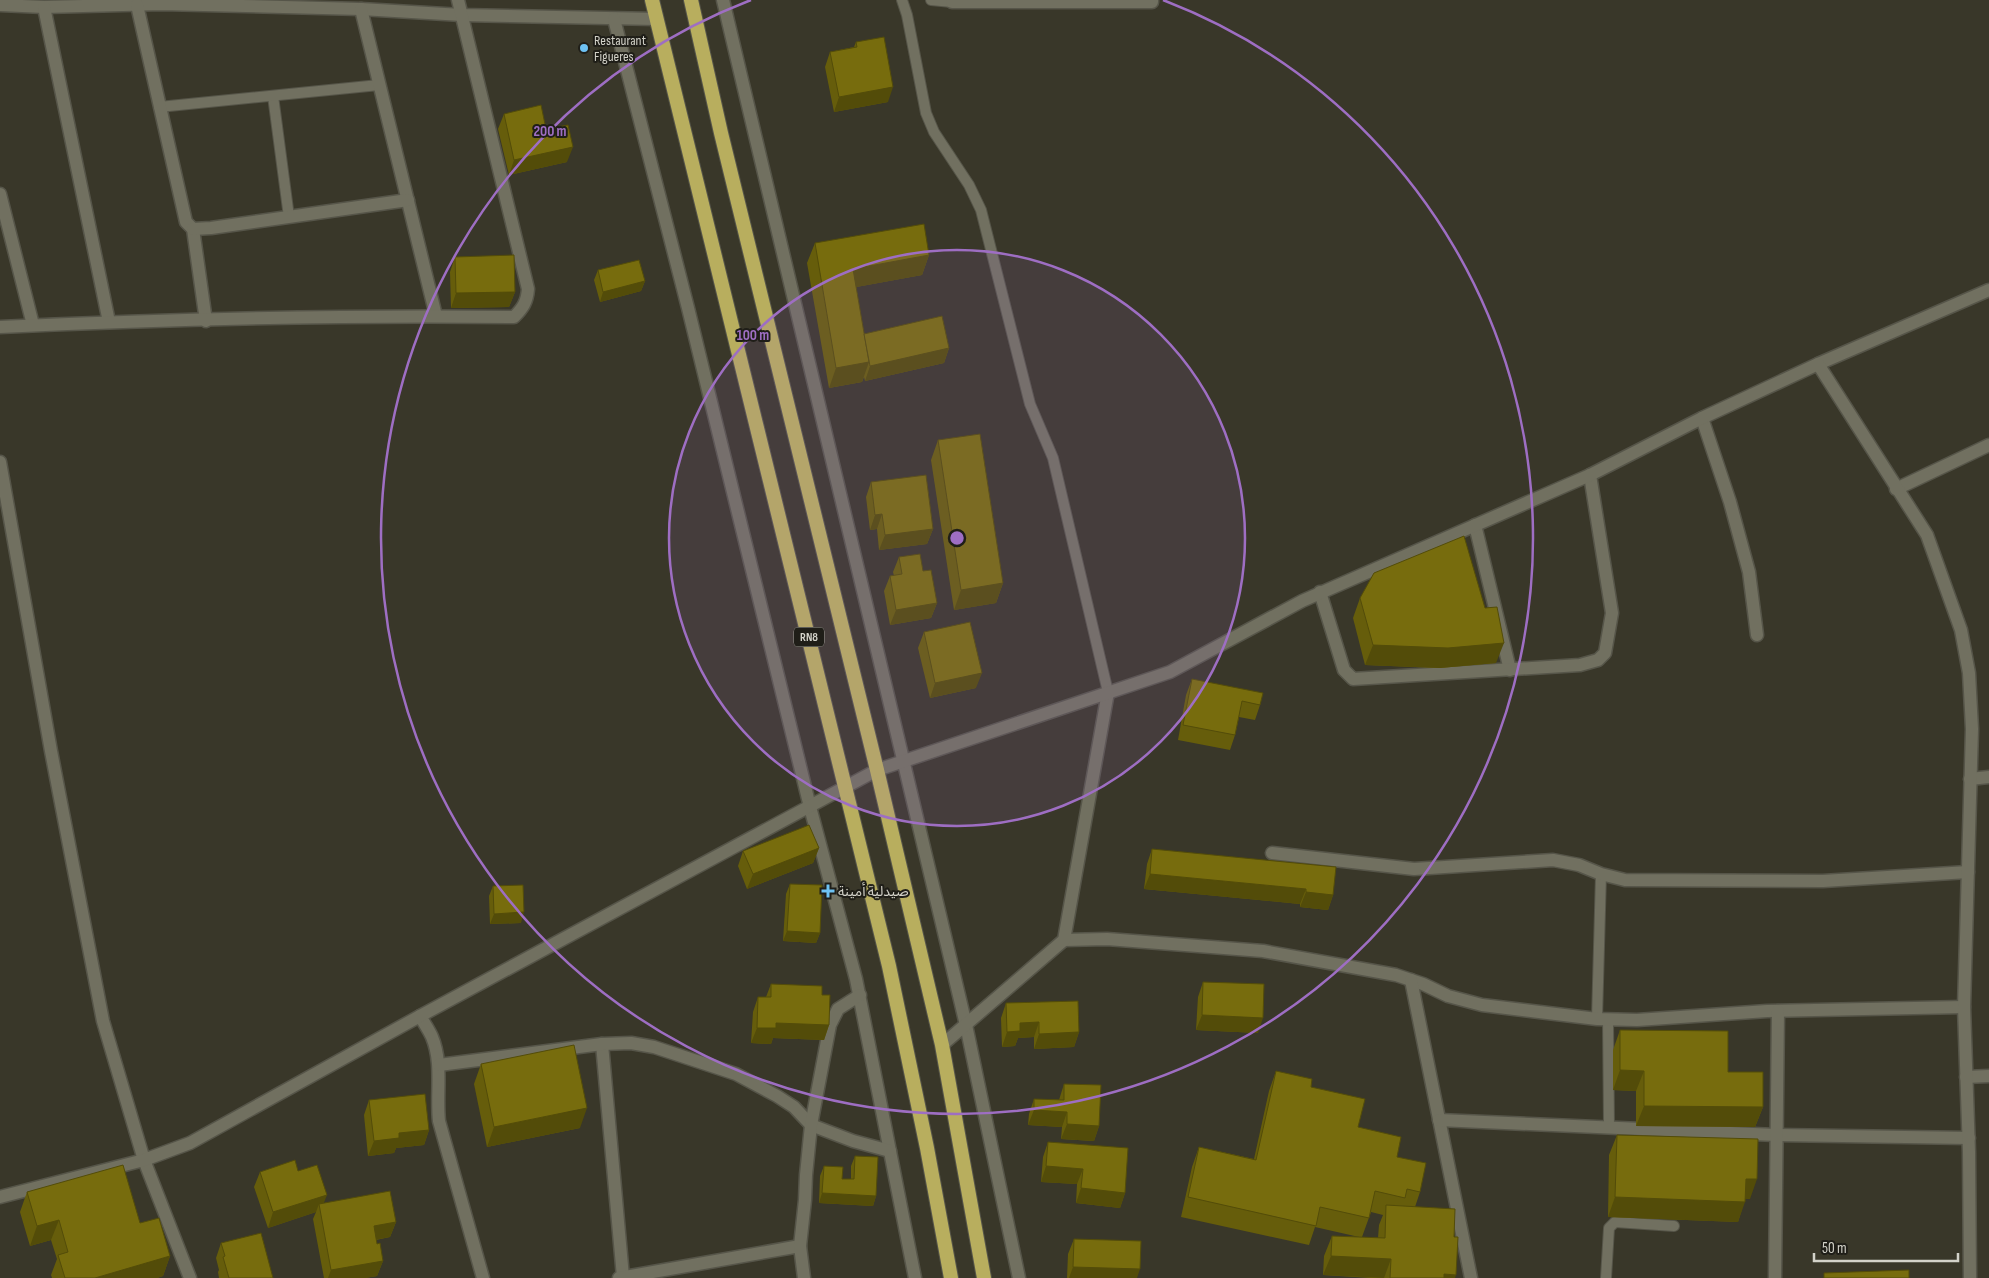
<svg xmlns="http://www.w3.org/2000/svg" width="1989" height="1278" viewBox="0 0 1989 1278" font-family="'Sofia Sans Condensed','Noto Sans Arabic',sans-serif">
<style>
.lines{fill:none;stroke-linecap:round;stroke-linejoin:round}
.service-casing{stroke:#565549;stroke-width:12}
.minor-casing{stroke:#565549;stroke-width:15}
.trunk-casing{stroke:#565549;stroke-width:16}
.service{stroke:#717060;stroke-width:10}
.minor{stroke:#717060;stroke-width:12}
.trunk{stroke:#b8ae5e;stroke-width:14}
.wall{fill:#665d0b;fill-rule:evenodd}
.shaded-wall{fill:#534c09}
.building{fill:#776c0d;stroke:#534c09}
.ring{fill:none;stroke:#9e6ec3;stroke-width:2.5}
.poi-dot{fill:#6ec2f3;stroke:#1f1e18;stroke-width:2}
.labels{text-anchor:middle;dominant-baseline:central;stroke-width:4;stroke-linejoin:round;paint-order:stroke}
.shield{fill:#1f1e18;stroke:#9d9c94;stroke-width:1}
.shield-label{font-size:12px;font-weight:bold;fill:#d3d2c9}
.poi-label{font-size:14px;fill:#d3d2c9;stroke:#1f1e18;text-anchor:start}
.centre{fill:#9e6ec3;stroke:#1f1e18;stroke-width:2.5}
.ring-label{font-size:15px;text-anchor:middle;font-weight:bold;fill:#9e6ec3;stroke:#1f1e18;stroke-width:4;stroke-linejoin:round;paint-order:stroke}
</style>
<rect width="100%" height="100%" fill="#393729"/>
<g class="lines">
<defs>
<g id="service">
<path d="M902,0L907,15L926,113L934,132L969,185L981,210L1030,404L1053,458L1108,692"/>
<path d="M931,0L952,2L951,0"/>
<path d="M273,96L289,217"/>
<path d="M159,107L379,85"/>
<path d="M1597,1019L1601,874"/>
<path d="M1608,1019L1609,1128"/>
<path d="M1606,1278L1609,1228L1615,1222L1674,1226"/>
</g>
<g id="minor">
<path d="M723,0L966,1025L1019,1278"/>
<path d="M952,2H1152V0"/>
<path d="M0,5L44,7L162,4L361,9L462,15L656,19"/>
<path d="M137,5L186,222L193,229L206,321"/>
<path d="M44,7L109,322"/>
<path d="M361,9L436,316"/>
<path d="M614,19L688,308L810,807L856,979L915,1278"/>
<path d="M0,194L33,325"/>
<path d="M193,229L211,228L408,200"/>
<path d="M0,327C171,319 343,315 514,317C523,308 527,302 528,289L458,0"/>
<path d="M1818,364L1989,290"/>
<path d="M1702,418L1730,502L1749,572L1757,635"/>
<path d="M0,462L51,751L103,1021L144,1160L190,1278"/>
<path d="M1896,489L1989,445"/>
<path d="M1475,525L1510,670"/>
<path d="M1320,592L1344,670L1353,679L1580,665L1598,660L1605,653L1612,613L1590,475"/>
<path d="M1970,779L1989,777"/>
<path d="M1272,853L1414,869L1553,860L1579,865L1601,874L1625,880L1823,881L1968,872"/>
<path d="M1064,940L1107,939L1263,951L1396,975L1423,984L1448,996L1482,1005L1597,1019L1637,1020L1767,1011L1964,1007"/>
<path d="M1411,980L1471,1278"/>
<path d="M420,1016C424,1023 429,1030 432,1037C443,1063 436,1094 439,1121L483,1278"/>
<path d="M602,1044L623,1277"/>
<path d="M942,1045L1064,940L1108,692"/>
<path d="M439,1065L602,1044L631,1043L654,1047L736,1074L777,1096L794,1107L811,1125L853,1141L890,1151"/>
<path d="M1966,1077L1989,1076"/>
<path d="M1439,1120L1776,1135L1969,1138"/>
<path d="M0,1197L144,1160L190,1143L420,1016L877,770L1170,672L1302,601L1590,475L1702,418L1818,364L1927,535L1961,630L1969,673L1972,729L1964,1007L1969,1152L1970,1278"/>
<path d="M619,1278L800,1246"/>
<path d="M804,1278L800,1246L805,1200L806,1175L811,1125L830,1025L838,1009L860,995"/>
<path d="M1775,1278L1778,1011"/>
</g>
<g id="trunk">
<path d="M652,0L889,966L927,1148L951,1278"/>
<path d="M691,0L721,133L877,770L942,1045L984,1278"/>
</g>
</defs>
<!-- service casing -->
<use href="#service" class="service-casing"/>
<!-- minor casing -->
<use href="#minor" class="minor-casing"/>
<!-- trunk casing -->
<use href="#trunk" class="trunk-casing"/>
<!-- service -->
<use href="#service" class="service"/>
<!-- minor -->
<use href="#minor" class="minor"/>
<!-- trunk -->
<use href="#trunk" class="trunk"/>
</g>
<!-- wall -->
<g class="wall">
<path d="M856,42L888,102L834,112L825,67L830,52L854,47Z"/>
<path d="M504,114L546,129L567,162L509,175L498,129Z"/>
<path d="M815,243L929,255L922,275L856,287L864,334L949,348L944,363L865,381L864,377L862,382L829,388L807,263Z"/>
<path d="M455,257L515,292L509,307L451,308L450,272Z"/>
<path d="M598,270L645,281L641,291L600,302L594,280Z"/>
<path d="M938,440L1003,583L996,603L954,610L931,460Z"/>
<path d="M871,482L933,529L927,544L879,550L877,529L870,530L866,497Z"/>
<path d="M899,557L923,571L937,603L931,618L890,625L884,591L890,576H894L893,572Z"/>
<path d="M1360,598L1496,663L1440,668L1365,665L1353,618Z"/>
<path d="M924,632L976,688L930,698L918,648Z"/>
<path d="M1192,679L1260,705L1255,720L1239,717L1235,735L1230,750L1178,740L1186,695Z"/>
<path d="M819,848L813,863L747,889L738,866L743,851Z"/>
<path d="M1152,849L1333,895L1328,910L1300,907V904L1144,889L1147,864Z"/>
<path d="M790,884L820,933L816,943L783,941L786,894Z"/>
<path d="M493,886L521,923L490,924L489,896Z"/>
<path d="M1203,982L1258,1033L1196,1030L1198,997Z"/>
<path d="M771,984L822,995L829,1025L824,1040L773,1038L771,1044L751,1043L753,1012L758,997H766Z"/>
<path d="M1006,1003L1079,1032L1074,1047L1034,1049V1037L1018,1038L1015,1046L1002,1047L1001,1018Z"/>
<path d="M1620,1030L1728,1072L1763,1107L1755,1127L1636,1126V1091L1613,1090V1050Z"/>
<path d="M481,1064L580,1128L487,1147L474,1084Z"/>
<path d="M1276,1071L1311,1087L1358,1127L1397,1157L1420,1192L1415,1207L1454,1237L1455,1278H1371L1323,1275L1324,1256L1332,1236L1359,1237L1315,1227L1309,1245L1181,1217L1192,1167L1199,1147L1254,1159L1269,1091ZM1371,1212L1383,1215L1379,1225L1378,1238L1362,1237Z"/>
<path d="M1064,1084L1099,1126L1094,1141L1061,1139L1062,1127L1028,1125L1029,1114L1034,1099L1059,1100Z"/>
<path d="M369,1100L429,1130L424,1145L396,1148L394,1153L368,1156L364,1115Z"/>
<path d="M1617,1135L1750,1199H1745L1738,1222L1608,1217L1609,1155Z"/>
<path d="M1048,1142L1125,1193L1120,1208L1076,1203L1077,1184L1041,1182L1043,1157Z"/>
<path d="M855,1156L876,1196L873,1206L819,1203L820,1176L824,1166L842,1179H851V1166Z"/>
<path d="M298,1171L324,1203L396,1222L390,1237L376,1240L383,1261L377,1276L365,1278H324L313,1219L316,1212L268,1228L254,1187L260,1172Z"/>
<path d="M27,1192L140,1223L170,1256L163,1276L157,1278H52L51,1275L57,1259L51,1240L30,1246L20,1212Z"/>
<path d="M1074,1239L1137,1278H1067L1068,1254Z"/>
<path d="M221,1243L273,1278H219L218,1272L219,1270L216,1258Z"/>
</g>
<!-- shaded-wall -->
<g class="shaded-wall">
<path d="M893,87L888,102L834,112L839,97Z"/>
<path d="M573,147L567,162L509,175L514,160Z"/>
<path d="M929,255L922,275L846,289L853,269Z"/>
<path d="M645,281L641,291L600,302L603,292Z"/>
<path d="M515,292L509,307L451,308L456,293Z"/>
<path d="M949,348L944,363L865,381L870,366Z"/>
<path d="M869,362L862,382L829,388L836,368Z"/>
<path d="M882,514L877,529L870,530L875,515Z"/>
<path d="M933,529L927,544L879,550L885,535Z"/>
<path d="M1003,583L996,603L954,610L961,590Z"/>
<path d="M937,603L931,618L890,625L896,610Z"/>
<path d="M1504,643L1496,663L1440,668L1365,665L1373,645Z"/>
<path d="M982,673L976,688L930,698L935,683Z"/>
<path d="M819,848L813,863L747,889L753,874Z"/>
<path d="M1150,874L1306,889L1300,904L1144,889Z"/>
<path d="M1306,892L1333,895L1328,910L1300,907Z"/>
<path d="M524,912L521,923L490,924L494,914Z"/>
<path d="M787,931L820,933L816,943L783,941Z"/>
<path d="M1202,1015L1263,1018L1258,1033L1196,1030Z"/>
<path d="M1039,1022L1034,1037L1018,1038L1015,1046L1002,1047L1007,1032L1020,1023Z"/>
<path d="M776,1023L829,1025L824,1040L773,1038L771,1044L751,1043L757,1028Z"/>
<path d="M1079,1032L1074,1047L1034,1049L1039,1034Z"/>
<path d="M1620,1070L1644,1071L1636,1091L1613,1090Z"/>
<path d="M1644,1106L1763,1107L1755,1127L1636,1126Z"/>
<path d="M587,1108L580,1128L487,1147L494,1127Z"/>
<path d="M1034,1110L1067,1112L1062,1127L1028,1125Z"/>
<path d="M1067,1124L1099,1126L1094,1141L1061,1139Z"/>
<path d="M429,1130L424,1145L396,1148L394,1153L368,1156L374,1141L399,1133Z"/>
<path d="M1046,1166L1083,1169L1077,1184L1041,1182Z"/>
<path d="M1746,1179H1757L1750,1199H1739Z"/>
<path d="M1081,1188L1125,1193L1120,1208L1076,1203Z"/>
<path d="M822,1193L876,1196L873,1206L819,1203Z"/>
<path d="M327,1195L321,1210L319,1204L316,1212L268,1228L273,1212Z"/>
<path d="M1615,1197L1745,1202L1738,1222L1608,1217Z"/>
<path d="M59,1220L51,1240L30,1246L37,1226Z"/>
<path d="M396,1222L390,1237L368,1241L374,1226Z"/>
<path d="M170,1256L163,1276L157,1278H95Z"/>
<path d="M1331,1256L1391,1259L1384,1278L1323,1275Z"/>
<path d="M383,1261L377,1276L365,1278H328L331,1270Z"/>
<path d="M1073,1267L1140,1269L1137,1278H1069Z"/>
<path d="M1444,1274L1456,1275L1455,1278H1443Z"/>
</g>
<!-- building -->
<g class="building">
<path d="M884,37L893,87L839,97L830,52L857,47L856,42Z"/>
<path d="M541,105L546,129L568,125L573,147L514,160L504,114Z"/>
<path d="M924,224L929,255L853,269L869,362L836,368L815,243Z"/>
<path d="M514,255L515,292L456,293L455,257Z"/>
<path d="M639,260L645,281L603,292L598,270Z"/>
<path d="M942,316L949,348L870,366L864,334Z"/>
<path d="M980,434L1003,583L961,590L938,440Z"/>
<path d="M926,475L933,529L885,535L882,514L875,515L871,482Z"/>
<path d="M1464,536L1485,608L1497,607L1504,643L1448,648L1373,645L1360,598L1374,573Z"/>
<path d="M920,554L923,571L931,570L937,603L896,610L890,576L902,574L899,557Z"/>
<path d="M970,622L982,673L935,683L924,632Z"/>
<path d="M1192,679L1263,693L1260,705L1242,701L1235,735L1183,725Z"/>
<path d="M809,825L819,848L753,874L743,851Z"/>
<path d="M1152,849L1336,867L1333,895L1306,892V889L1150,874Z"/>
<path d="M790,884L822,885L820,933L787,931Z"/>
<path d="M523,885L524,912L494,914L493,886Z"/>
<path d="M1203,982L1264,984L1263,1018L1202,1015Z"/>
<path d="M771,984L822,986V995H830L829,1025L776,1023V1028H757L758,997H771Z"/>
<path d="M1078,1001L1079,1032L1039,1034V1022L1020,1023V1031L1007,1032L1006,1003Z"/>
<path d="M1620,1030L1728,1031V1072H1763V1107L1644,1106V1071L1620,1070Z"/>
<path d="M574,1045L587,1108L494,1127L481,1064Z"/>
<path d="M1276,1071L1312,1079L1311,1087L1365,1099L1358,1127L1401,1137L1397,1157L1426,1163L1420,1192L1407,1189L1405,1198L1375,1191L1369,1218L1320,1207L1316,1226L1188,1197L1199,1147L1256,1160Z"/>
<path d="M1064,1084L1101,1085L1099,1126L1067,1124V1112L1034,1110V1099L1064,1100Z"/>
<path d="M425,1094L429,1130L399,1133V1138L374,1141L369,1100Z"/>
<path d="M1617,1135L1758,1139L1757,1179H1746L1745,1202L1615,1197Z"/>
<path d="M1048,1142L1128,1148L1125,1193L1081,1188L1083,1169L1046,1166Z"/>
<path d="M855,1156L878,1157L876,1196L822,1193L824,1166L843,1167L842,1179H854Z"/>
<path d="M295,1160L298,1171L317,1165L327,1195L273,1212L260,1172Z"/>
<path d="M123,1165L140,1223L159,1218L170,1256L95,1278H65L58,1255L68,1252L59,1220L37,1226L27,1192Z"/>
<path d="M390,1191L396,1222L374,1226L377,1244L380,1243L383,1261L331,1270L319,1204Z"/>
<path d="M1386,1205L1455,1209L1454,1237H1458L1456,1275L1444,1274V1278H1390L1391,1259L1331,1256L1332,1236L1385,1238Z"/>
<path d="M261,1233L273,1278H229L223,1257L225,1256L221,1243Z"/>
<path d="M1074,1239L1141,1241L1140,1269L1073,1267Z"/>
<path d="M1909,1270V1278H1824V1273Z"/>
</g>
<!-- distance rings -->
<circle cx="957" cy="538" r="288" fill="#9e6ec3" fill-opacity=".12"/>
<g class="ring">
<circle cx="957" cy="538" r="288"/>
<path d="M1163 0A576 576 0 1 1 751 0"/>
</g>
<!-- markers -->
<g class="poi-dot">
<circle cx="584" cy="48" r="5"/>
<path d="M825.5 883.5h5v5h5v5h-5v5h-5v-5h-5v-5h5z"/>
</g>
<g class="labels">
<!-- shield labels -->
<rect class="shield" x="794" y="627.5" width="30" height="19" rx="4"/>
<g class="shield-label">
<text x="809" y="637">RN8</text>
</g>
<!-- poi labels -->
<g class="poi-label">
<text x="594" y="40">Restaurant<tspan x="594" dy="16">Figueres</tspan></text>
<text x="838" y="891">صيدلية أمينة</text>
</g>
</g>
<circle cx="957" cy="538" r="8" class="centre"/>
<g class="ring-label">
<text x="550" y="136">200 m</text>
<text x="753" y="340">100 m</text>
</g>
<!-- scale -->
<path d="M1814 1253v8h144v-8" fill="none" stroke="#d3d2c9" stroke-width="2.5"/>
<text x="1822" y="1253" font-size="15" fill="#d3d2c9" stroke="#1f1e18" stroke-width="4" paint-order="stroke">50 m</text>
</svg>
